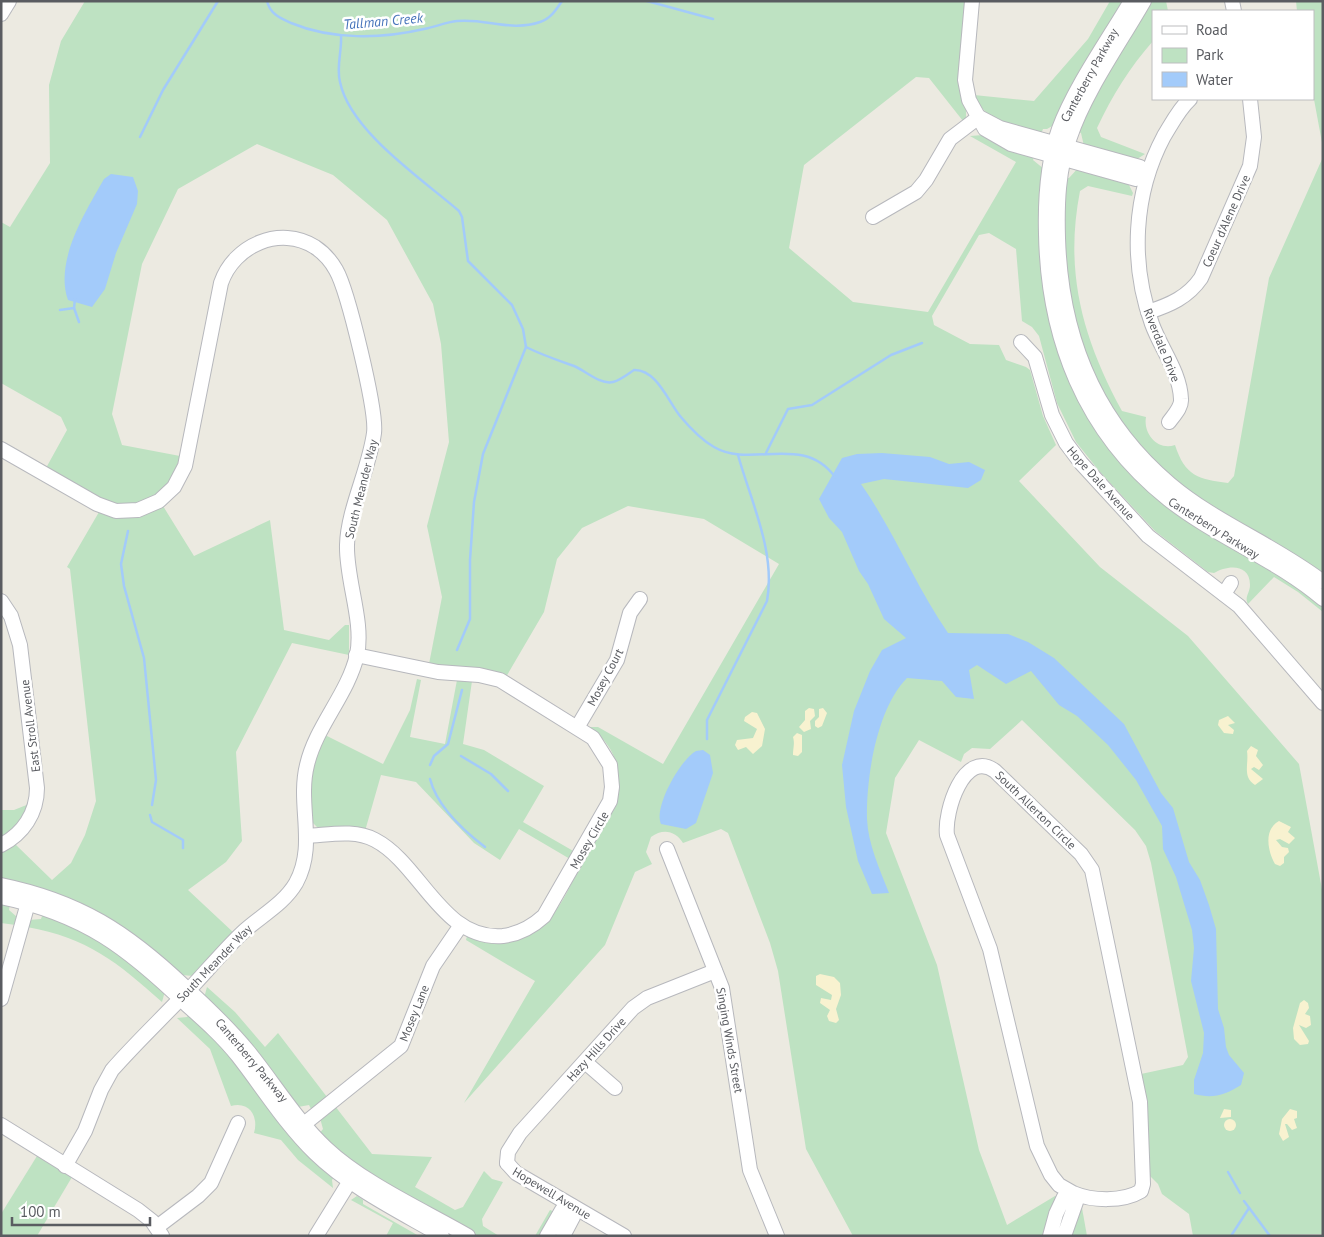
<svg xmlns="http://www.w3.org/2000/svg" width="1324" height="1237" viewBox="0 0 1324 1237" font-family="'PT Sans',sans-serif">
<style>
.green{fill:#bee2c2}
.sand{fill:#f8f2d0}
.water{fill:#a3cbfa}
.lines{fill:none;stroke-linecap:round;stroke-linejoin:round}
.stream{stroke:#a3cbfa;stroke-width:2.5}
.minor-casing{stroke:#b7b8bd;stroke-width:16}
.minor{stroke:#fff;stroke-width:14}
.labels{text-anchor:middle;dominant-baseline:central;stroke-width:5;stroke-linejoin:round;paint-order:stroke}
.street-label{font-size:12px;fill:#5a5c61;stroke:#fff}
.water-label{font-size:14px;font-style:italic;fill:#4774bb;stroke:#fff}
</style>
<rect width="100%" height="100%" fill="#eceae1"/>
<!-- green -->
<g class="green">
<path d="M85,1H966V118L963,121L929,78L916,77L804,165L789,248L853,302L928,312L1016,162L970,136L983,135L999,146L1034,157L1033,160L1044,169L1058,345L1210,532L1323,604V612L1298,592L1274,577L1248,604C1244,597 1250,593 1250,585C1250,563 1227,565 1214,573L1208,572L1155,531L1100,472L1076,442L1057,403L1039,336L1032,327L1022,321L1016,249L989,233L979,235L932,316L934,325L970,344L999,345L1006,360L1026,367L1030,370L1043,416L1056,445L1019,481L1100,567L1188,636L1299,764L1323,895V1234L1193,1236L1189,1214L1162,1194L1158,1184L1150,1176L1146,1101L1141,1074L1183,1065L1188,1057L1151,863L1146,846L1135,830L1022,720L990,749L972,748L964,754L961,762L919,740L895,778L886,833L937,965L979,1150L1007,1225L1055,1196L1058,1197L1046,1236H853L806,1149L778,971L770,943L728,833L721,829L683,843C676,831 663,828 651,837L646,852L652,864L635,872L605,945L464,1103L535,981L466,940L467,936C476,940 491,944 501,942C507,941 549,917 554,912C564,902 573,878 581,866C607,821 645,770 590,727H598L663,764L779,564L704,519L628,506L582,528L557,559L544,612L506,677L487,670L429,664L442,597L427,526L449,442L441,344L433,304L387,220L333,175L257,144L178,189L142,264L112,414L122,445L180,456C170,493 144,511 105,501L46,468L67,430L61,417L1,383V222L10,227L50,163L49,85L61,41Z"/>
<path d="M1110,1H1126L1054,125L1047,129H1043L1041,134C1014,127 986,123 974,95L1034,101L1088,39Z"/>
<path d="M1149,1H1166L1168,11H1153V41C1130,67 1112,96 1097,128L1101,137L1145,154L1134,161L1084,146L1081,133L1076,131Z"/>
<path d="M1296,1H1323V148L1313,94V11H1297Z"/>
<path d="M1323,157V578L1181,488L1129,436L1090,373L1064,278L1063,178H1069L1079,167L1128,183L1133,193L1132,196L1088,186L1080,191C1064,273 1083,339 1122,411L1146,417C1143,433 1157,451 1175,445C1185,476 1198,479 1228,483L1234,476L1269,278Z"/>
<path d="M163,506L194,556L270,520L284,630L329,640L345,625H349V655L292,643L236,752L242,841L226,862L188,890L234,933L194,976L181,975L136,936L96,912L1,880V852L15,844L52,880L71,863L85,835L96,801L70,569L67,567L99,512C118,521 145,518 163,506Z"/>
<path d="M417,679L421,680L410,737L445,744L457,680L472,681L463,744L484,750L544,786L523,822L575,852L570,859L519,829L500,860L474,843L416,782L381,775L365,831L320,830L312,822C309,783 309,772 325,735L383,764L410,710Z"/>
<path d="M29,804L20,824L1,839V810H14Z"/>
<path d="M1,903L10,904L9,910L17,917L16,925L1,923Z"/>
<path d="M43,913L104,941L165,991L162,1002C117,962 88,938 27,927L29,920L41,919Z"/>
<path d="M207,987L235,1012L265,1047L278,1033L327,1097L311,1109L309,1105L298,1107L204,998Z"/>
<path d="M189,1014L211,1035L334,1177L332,1180L333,1188L298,1160L281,1140L254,1133C259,1116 249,1101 231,1106L210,1049L177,1018L187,1017Z"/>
<path d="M335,1106L372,1154L432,1157L415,1187L455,1210L463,1207L484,1171L492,1179L503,1182L482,1219L483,1226L499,1236H476L355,1164L319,1134L323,1129L320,1118Z"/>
<path d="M37,1156L72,1177L37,1236H1V1214Z"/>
<path d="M357,1196L363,1200V1204L419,1236H386L393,1223L351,1200Z"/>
<path d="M1080,1207L1082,1208L1087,1236H1069Z"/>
<path d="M550,1210L555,1212L542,1236H535Z"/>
</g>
<!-- sand -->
<g class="sand">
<path d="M809,708L814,709L815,716L810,721L811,729L804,732L799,727L805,720V711Z"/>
<path d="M823,708L827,713L822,726L818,728L815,726V721L819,717V709Z"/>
<path d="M752,712L757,713L765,729L762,746L753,754L746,747L738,750L735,745L737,740L753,738L757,729L744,721L745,717Z"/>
<path d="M1228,716L1235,723L1228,725L1234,730L1233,734L1224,733L1218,725L1219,720Z"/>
<path d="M797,733L802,735V752L798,756L793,755C793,748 795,744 793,737Z"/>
<path d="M1251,746L1258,750L1256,756L1263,765L1259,770L1254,767L1251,769L1263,779L1255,785C1242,777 1249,764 1247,751Z"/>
<path d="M1279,821L1291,827L1288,832L1295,838L1289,844L1280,839L1276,840L1282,847L1288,848L1289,852L1284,857V863L1280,866L1275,864C1267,850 1264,829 1279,821Z"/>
<path d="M820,974L834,977L840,983L841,995L836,1009L839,1020L836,1023L829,1021L827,1016L830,1010L820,1003L821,998L831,1000L832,995L816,985V976Z"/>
<path d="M1304,1000L1308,1003L1309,1008L1305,1014L1310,1016L1311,1025L1306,1028L1299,1025L1309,1041L1308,1044L1300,1045L1294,1039L1293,1028L1300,1003Z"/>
<path d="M1224,1109L1231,1110V1117L1220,1118Z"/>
<path d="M1290,1109L1297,1111V1118L1294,1119L1297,1128L1292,1130L1287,1124H1285L1289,1137L1283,1141L1279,1134L1282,1119Z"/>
<circle cx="1230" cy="1125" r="6"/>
</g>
<!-- water -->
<g class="water">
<path d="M111,174L133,177L138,191L137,204L116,253L105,289L92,307L68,300C54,261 86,211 104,179Z"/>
<path d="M882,453L930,457L949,464L969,462L985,470L981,480L968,488L884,479L861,484C894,531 915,585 948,633L1008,634L1028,642L1054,658L1124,724L1161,793L1173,808L1189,862L1200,880L1209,905L1216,929L1218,1009L1224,1028L1226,1047L1229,1055L1244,1073L1241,1085C1225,1095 1213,1099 1194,1094V1080L1203,1053L1204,1033L1191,981L1194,948L1192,930L1176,877L1163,849L1162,826L1136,780L1108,745L1077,716L1059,705L1031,671L1006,684L977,665L969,670L974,699L956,697L942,681L907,678C877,708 866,777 867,819C868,844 880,870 889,893L872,894L858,861L846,807L842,765L854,711L870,671L882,650L906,638L884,619L868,584L859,571L842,532L829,518L819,499L842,458L857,454Z"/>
<path d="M696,751L703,750L710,755L713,773L696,823L686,829L661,824C653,807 681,759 696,751Z"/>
</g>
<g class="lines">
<!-- stream -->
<g class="stream">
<path d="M267,1C270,14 280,18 291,23C332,40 381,39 424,29C435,27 446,22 457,21C486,18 511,32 540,22C551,18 556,10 562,1"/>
<path d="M647,1L713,19"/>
<path d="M341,36C342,51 336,67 340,82C350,131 422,179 459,211L462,217L468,261L512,305L523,329L526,347C542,355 557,360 574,366C586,371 600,385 613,382C621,380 628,374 634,370C656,369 668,401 680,416C690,428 700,439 714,447C751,469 803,433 835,477"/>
<path d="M140,137L163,90L218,1"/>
<path d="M74,308L79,322"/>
<path d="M60,310L74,308L75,299"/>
<path d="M766,453L788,409L812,405L891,355L922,343"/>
<path d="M128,531L121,564L124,586L144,658L156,780L152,805"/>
<path d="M457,650L470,619V560L474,502L483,454L526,347"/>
<path d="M707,739V720L767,601C776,552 751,502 738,455"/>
<path d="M461,756L491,774L508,791"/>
<path d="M430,765L434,756L448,744L462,690"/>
<path d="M430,779C437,806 464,831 485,847"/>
<path d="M150,815L152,822L183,840V848"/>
<path d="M1228,1172L1240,1193"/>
<path d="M1244,1201L1270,1236"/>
<path d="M1231,1236L1249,1208"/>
</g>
<defs>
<g id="minor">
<path d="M972,1L965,80L969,100L985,129L1011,144L1136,179L1147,175L1140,167L1000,128L979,117"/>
<path d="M1131,1C1108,40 1074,88 1059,129C1047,163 1045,198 1046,234C1048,338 1084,432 1168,499C1216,537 1276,559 1323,599"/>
<path d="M1144,1C1120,43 1085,92 1070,137C1058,169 1057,204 1058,238C1061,335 1094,420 1170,484C1216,523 1275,545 1323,582"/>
<path d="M1232,1L1234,11"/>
<path d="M1,14L9,1"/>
<path d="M873,217L916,192L926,180L950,139L979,117"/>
<path d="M1148,312C1170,305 1188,297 1201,278L1250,166L1254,137L1250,99"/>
<path d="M1021,342L1035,357L1052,415L1066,443L1081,463L1148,536L1239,606L1323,703"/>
<path d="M1169,422C1174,415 1182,407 1181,399C1180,372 1161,349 1152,324C1130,263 1133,194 1164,136C1172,123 1179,109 1190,99"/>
<path d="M1,449L97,504L116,511L138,510L159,501L174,487L185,466L221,283C234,245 280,225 315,247C324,253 331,261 336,270C348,291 377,411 374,433C369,470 348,509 347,545C346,580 364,621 357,655C348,694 316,726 307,765C297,805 317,845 296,883C283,905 260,916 242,933C221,953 202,977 181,998C158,1022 134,1045 112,1070L101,1090L85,1131L65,1166"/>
<path d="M1224,594L1231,583"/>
<path d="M1,601L11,616L20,645L37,788C37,813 23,834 1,845"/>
<path d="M578,726L617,660L630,613L640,599"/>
<path d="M306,836C329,835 354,829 375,840C421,864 442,941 503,936C519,934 532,927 544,916L610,801L612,787L610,765L593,738L500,680L479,675L438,672L356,655"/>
<path d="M667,849L722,988L750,1170L777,1236"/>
<path d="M1,885C79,901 127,932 184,986C206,1006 228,1027 248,1051C274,1083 296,1120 326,1148C363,1183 423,1210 468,1236"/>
<path d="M1,897C84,914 128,948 187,1005C205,1021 223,1037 238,1056C263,1088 286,1125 315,1153C351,1188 399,1211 442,1236"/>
<path d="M1,999L28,903"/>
<path d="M585,1062L615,1088"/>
<path d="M304,1124L401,1046L433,966L461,925"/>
<path d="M1,1125L138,1210L152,1221L162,1236"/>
<path d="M507,1163L508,1152L520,1133L633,1008L647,998L715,971"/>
<path d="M507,1163L516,1173L624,1236"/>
<path d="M157,1227L198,1196L211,1183L238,1123"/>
<path d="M316,1236L350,1181"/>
<path d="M547,1236L562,1210L572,1206L573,1217L563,1236"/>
<path d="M1050,1236L1056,1214L1064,1197L1073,1193C1092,1201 1123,1202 1141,1191L1143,1184L1140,1102L1092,870L1081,854L995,771C964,748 944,812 947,835L990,949L1037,1146L1051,1175L1059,1185L1073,1193L1076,1202L1064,1236"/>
</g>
</defs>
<!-- minor casing -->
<use href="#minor" class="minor-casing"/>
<!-- minor -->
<use href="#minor" class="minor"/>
</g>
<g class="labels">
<!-- street labels -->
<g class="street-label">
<text transform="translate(1089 75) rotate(-61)">Canterberry Parkway</text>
<text transform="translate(1226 221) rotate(-66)">Coeur d'Alene Drive</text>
<text transform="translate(1162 345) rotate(68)">Riverdale Drive</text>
<text transform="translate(1101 483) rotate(48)">Hope Dale Avenue</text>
<text transform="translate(361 489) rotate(-76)">South Meander Way</text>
<text transform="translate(1214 528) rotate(32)">Canterberry Parkway</text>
<text transform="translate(605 677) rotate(-62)">Mosey Court</text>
<text transform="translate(30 726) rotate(-97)">East Stroll Avenue</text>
<text transform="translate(1036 810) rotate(44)">South Allerton Circle</text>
<text transform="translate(589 840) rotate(-60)">Mosey Circle</text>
<text transform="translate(214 963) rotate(-46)">South Meander Way</text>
<text transform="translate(414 1013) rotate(-68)">Mosey Lane</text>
<text transform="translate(730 1040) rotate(80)">Singing Winds Street</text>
<text transform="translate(596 1049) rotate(-48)">Hazy Hills Drive</text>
<text transform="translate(252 1060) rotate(50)">Canterberry Parkway</text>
<text transform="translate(552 1193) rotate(31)">Hopewell Avenue</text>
</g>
<!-- water labels -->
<g class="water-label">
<text transform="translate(383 21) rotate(-5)">Tallman Creek</text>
</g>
</g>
<!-- border -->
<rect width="1324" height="1237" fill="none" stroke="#5a5c61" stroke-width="5"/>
<!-- legend -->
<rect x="1152" y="10" width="162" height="90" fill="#ffffff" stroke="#bdbec0"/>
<rect x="1162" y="26" width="25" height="8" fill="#ffffff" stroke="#bdbec0"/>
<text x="1196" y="35" font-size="15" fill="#5a5c61">Road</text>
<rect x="1162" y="48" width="25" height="15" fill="#bee2c2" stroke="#bdbec0"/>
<text x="1196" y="60" font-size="15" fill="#5a5c61">Park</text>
<rect x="1162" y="72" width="25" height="15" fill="#a3cbfa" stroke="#bdbec0"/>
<text x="1196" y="85" font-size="15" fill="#5a5c61">Water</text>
<!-- scale -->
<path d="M12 1217v8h138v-8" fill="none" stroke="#5a5c61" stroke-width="2.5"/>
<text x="20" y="1217" font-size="15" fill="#5a5c61" stroke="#ffffff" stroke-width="4" paint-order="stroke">100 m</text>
</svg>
